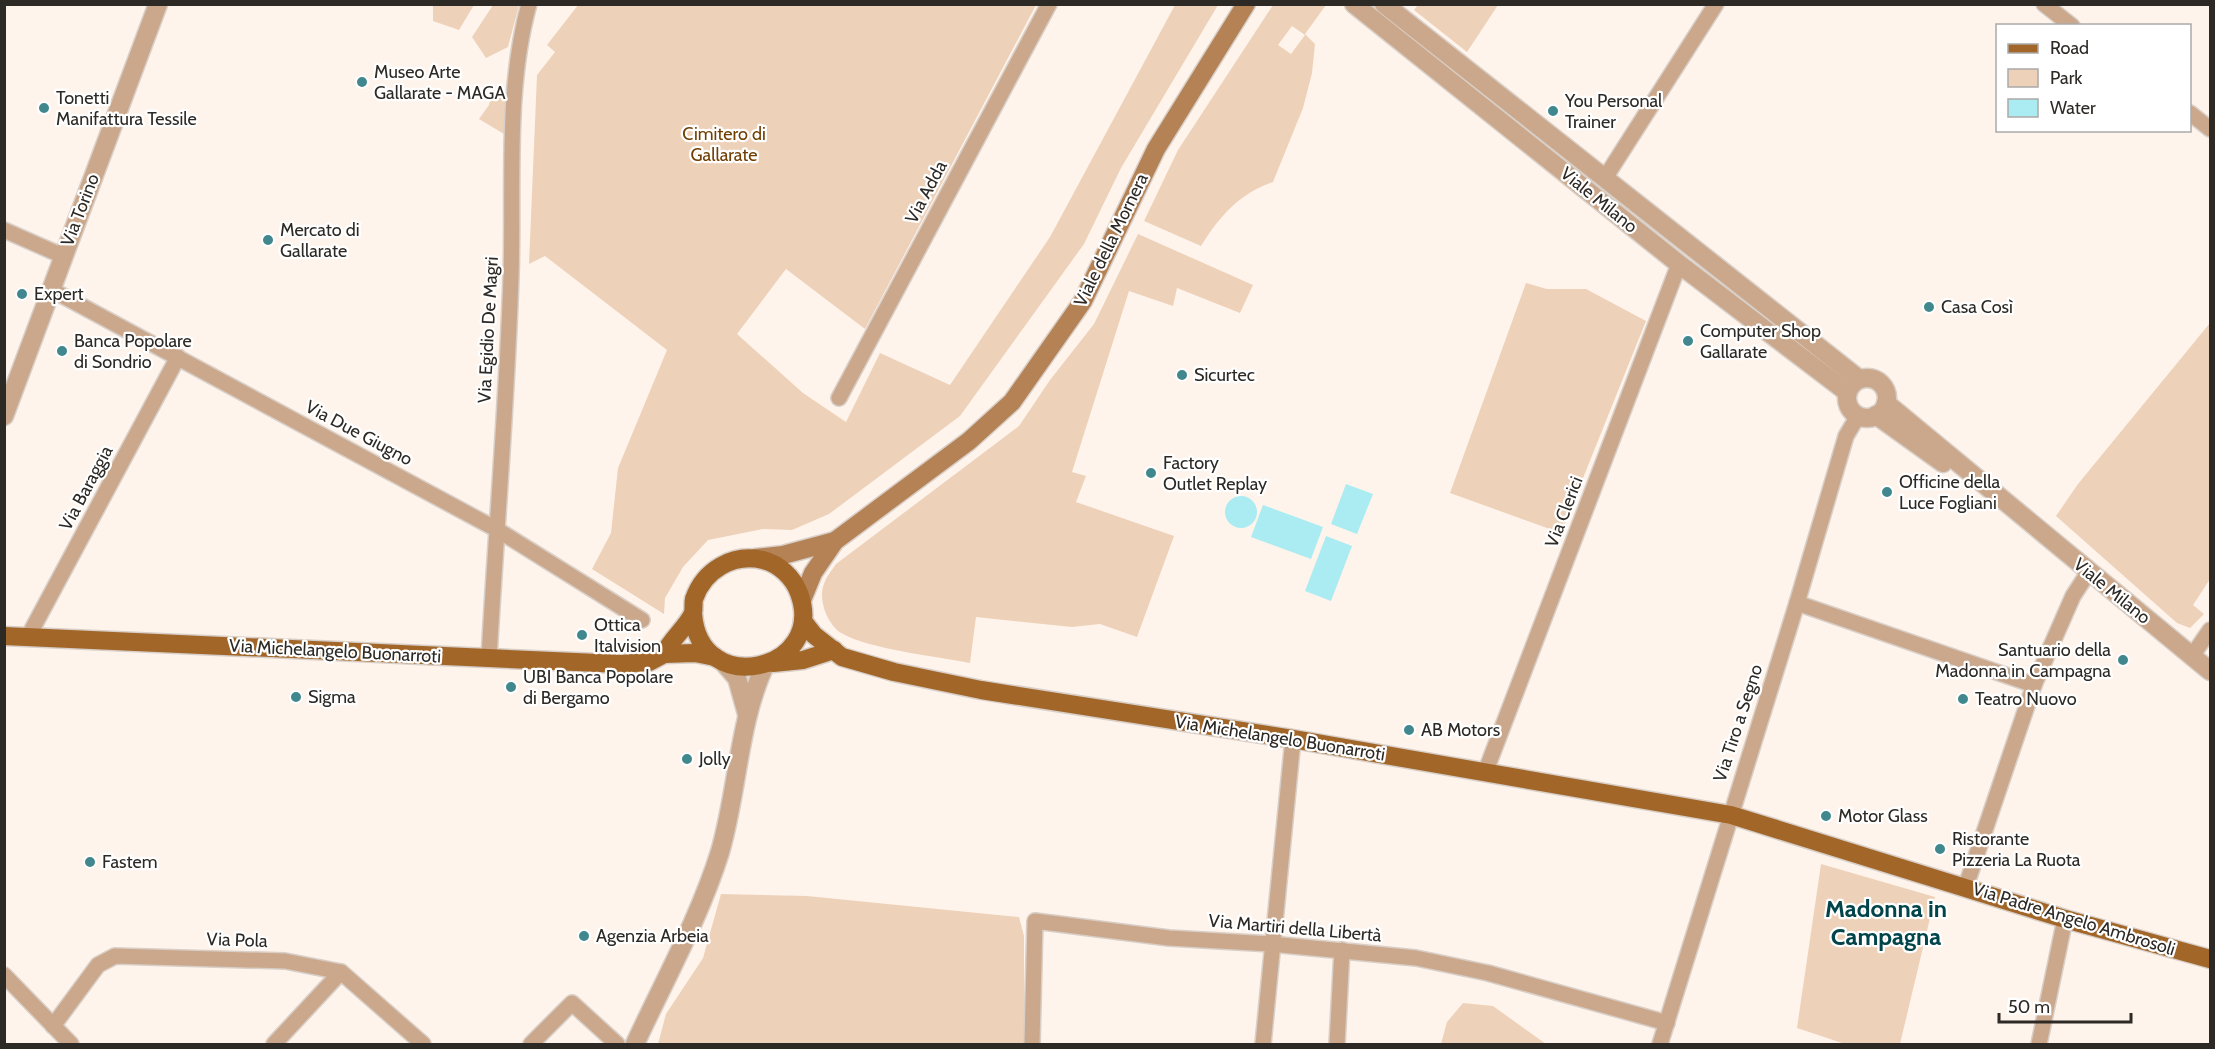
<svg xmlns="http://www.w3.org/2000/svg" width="2215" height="1049" viewBox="0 0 2215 1049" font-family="Cabin,sans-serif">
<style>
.green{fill:#eed1b9;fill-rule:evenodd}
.water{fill:#aaecf1}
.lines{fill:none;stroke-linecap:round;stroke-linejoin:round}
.minor-casing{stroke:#d8cfc8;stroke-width:18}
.tertiary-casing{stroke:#d8cfc8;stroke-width:21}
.secondary-casing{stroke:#d8cfc8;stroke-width:21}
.primary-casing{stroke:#d8cfc8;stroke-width:21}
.minor{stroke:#cba88b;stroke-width:15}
.tertiary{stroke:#cba88b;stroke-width:18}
.secondary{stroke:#b48255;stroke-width:18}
.primary{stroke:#a26629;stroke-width:18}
.poi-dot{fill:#40888d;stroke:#fff;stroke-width:2}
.labels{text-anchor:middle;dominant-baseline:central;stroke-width:4.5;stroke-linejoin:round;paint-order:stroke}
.poi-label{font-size:18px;fill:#2d2925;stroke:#fff;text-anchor:start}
.park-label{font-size:18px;fill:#703e00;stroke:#fff}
.street-label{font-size:18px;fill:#2d2925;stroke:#fff}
.district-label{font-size:24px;font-weight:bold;fill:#01454a;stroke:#fff}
</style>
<rect width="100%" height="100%" fill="#fef4ec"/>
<!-- green -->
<g class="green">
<path d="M433,5V4L474,5L459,30L433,21Z"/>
<path d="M493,5H519L508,47L486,58L472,37Z"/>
<path d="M578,5H1036L865,329L786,269L737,334L803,393L846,422L880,353L950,385L1050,237L1175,5H1218L1121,168L1084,244L960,416L829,514L792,530L763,529L708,540L683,567L665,598L664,614L592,569L611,533L618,468L667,350L545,256L529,264L537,75L555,52L547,45Z"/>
<path d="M1273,5H1326L1305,34L1315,44L1312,73L1303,108L1273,182C1239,194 1220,216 1201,246L1144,221L1178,150ZM1292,26L1305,35L1291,54L1278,45Z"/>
<path d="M1418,5V4L1498,5L1467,52L1414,10Z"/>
<path d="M493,90L506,92L504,134L479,119L489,105Z"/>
<path d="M1138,234L1253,285L1240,313L1177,288L1173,306L1129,291L1072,472L1086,476L1076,502L1174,536L1137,637L1100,624L1072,627L976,617L970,663C941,657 858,648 837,630C826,620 818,598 824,584C826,577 832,570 836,564L1019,426L1050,380L1094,324Z"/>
<path d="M1526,283L1547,289H1586L1646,321L1561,533L1450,493Z"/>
<path d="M2210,323V579L2193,605L2204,614L2190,628L2177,623L2056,516L2078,484Z"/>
<path d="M1821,864L1935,897L1900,1044H1845L1797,1028Z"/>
<path d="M721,894L807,896L1019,917L1024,936V1044H658L666,1014L703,958Z"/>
<path d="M1463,1003L1493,1006L1546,1044H1441L1447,1022Z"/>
</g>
<!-- water -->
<g class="water">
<path d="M1346,484L1373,494L1357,534L1331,524Z"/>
<circle cx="1241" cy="512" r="16"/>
<path d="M1263,505L1323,527L1311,559L1251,537Z"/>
<path d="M1326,536L1352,546L1331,601L1305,591Z"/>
</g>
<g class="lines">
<defs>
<g id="minor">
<path d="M2044,4L2072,26"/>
<path d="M2190,113L2210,129"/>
<path d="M1605,178L1716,4"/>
<path d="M4,230L63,256"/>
<path d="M52,290L496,529L642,620"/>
<path d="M839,398L1049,4"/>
<path d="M1797,603L2034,685"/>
<path d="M28,637L178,357"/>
<path d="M2192,656L2210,630"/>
<path d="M489,658C496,531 507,404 511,276C514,187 505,91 529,4"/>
<path d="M1485,773L1679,264"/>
<path d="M1966,886L2034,685L2073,596L2088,573"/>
<path d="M4,975L71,1044"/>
<path d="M53,1026L98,965L115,956L285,961L341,972L423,1044"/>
<path d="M1032,1043L1035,921L1169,938L1271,944L1416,958L1488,973L1667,1023"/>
<path d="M274,1044L341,972"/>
<path d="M531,1044L572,1003L617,1044"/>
<path d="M1263,1044L1293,739"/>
<path d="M1337,1044L1342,950"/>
<path d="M1660,1044L1797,603L1846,436L1858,416"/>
<path d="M2039,1044L2065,919"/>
</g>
<g id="tertiary">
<path d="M1354,4L1679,264L1847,392"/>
<path d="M1384,4L1859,379"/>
<circle cx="1867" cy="398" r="20"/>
<path d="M1886,403L2210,671"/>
<path d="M1876,415L1943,463"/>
<path d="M4,416L158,4"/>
<path d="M724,663L737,678L747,714"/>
<path d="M635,1044C664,981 699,919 720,852C738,790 738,723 765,665"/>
</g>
<g id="secondary">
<path d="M755,558L783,555L835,541"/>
<path d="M802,600L813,573L835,541L969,441L1012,402L1083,301L1156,149L1246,4"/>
</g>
<g id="primary">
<path d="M803,621L814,635L842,657L894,672L981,690L1293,739L1731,815L2065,919L2210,959"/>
<path d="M4,636L620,664L649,662L664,654L695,653L715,657"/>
<path d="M664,654C671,639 687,627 693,613C694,609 693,603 694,599C704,570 733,553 763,560C779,564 793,577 799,593C828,671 699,701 693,613"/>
<path d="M773,663L803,660L834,650"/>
</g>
</defs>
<!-- minor casing -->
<use href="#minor" class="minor-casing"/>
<!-- tertiary casing -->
<use href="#tertiary" class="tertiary-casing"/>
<!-- secondary casing -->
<use href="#secondary" class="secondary-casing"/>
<!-- primary casing -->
<use href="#primary" class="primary-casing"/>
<!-- minor -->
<use href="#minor" class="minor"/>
<!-- tertiary -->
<use href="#tertiary" class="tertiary"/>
<!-- secondary -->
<use href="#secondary" class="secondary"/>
<!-- primary -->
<use href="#primary" class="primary"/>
</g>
<!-- markers -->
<g class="poi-dot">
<circle cx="362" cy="82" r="6"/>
<circle cx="44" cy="108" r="6"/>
<circle cx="1553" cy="111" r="6"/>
<circle cx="268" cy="240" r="6"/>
<circle cx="22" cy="294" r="6"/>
<circle cx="1929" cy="307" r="6"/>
<circle cx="1688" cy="341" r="6"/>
<circle cx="62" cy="351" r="6"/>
<circle cx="1182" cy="375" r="6"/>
<circle cx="1151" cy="473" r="6"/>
<circle cx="1887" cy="492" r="6"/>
<circle cx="582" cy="635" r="6"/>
<circle cx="2123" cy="660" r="6"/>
<circle cx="511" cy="687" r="6"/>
<circle cx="296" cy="697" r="6"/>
<circle cx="1963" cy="699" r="6"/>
<circle cx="1409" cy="730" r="6"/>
<circle cx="687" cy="759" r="6"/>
<circle cx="1826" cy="816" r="6"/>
<circle cx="1940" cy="849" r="6"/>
<circle cx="90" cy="862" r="6"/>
<circle cx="584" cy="936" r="6"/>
</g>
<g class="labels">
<!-- poi labels -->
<g class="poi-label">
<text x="374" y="72">Museo Arte<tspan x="374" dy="21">Gallarate - MAGA</tspan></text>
<text x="56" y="98">Tonetti<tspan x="56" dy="21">Manifattura Tessile</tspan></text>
<text x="1565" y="101">You Personal<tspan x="1565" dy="21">Trainer</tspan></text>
<text x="280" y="230">Mercato di<tspan x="280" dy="21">Gallarate</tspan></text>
<text x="34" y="294">Expert</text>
<text x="1941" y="307">Casa Così</text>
<text x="1700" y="331">Computer Shop<tspan x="1700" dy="21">Gallarate</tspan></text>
<text x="74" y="341">Banca Popolare<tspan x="74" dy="21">di Sondrio</tspan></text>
<text x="1194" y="375">Sicurtec</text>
<text x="1163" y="463">Factory<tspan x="1163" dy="21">Outlet Replay</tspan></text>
<text x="1899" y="482">Officine della<tspan x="1899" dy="21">Luce Fogliani</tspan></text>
<text x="594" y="625">Ottica<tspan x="594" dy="21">Italvision</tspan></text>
<text x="2111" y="650" text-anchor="end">Santuario della<tspan x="2111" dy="21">Madonna in Campagna</tspan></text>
<text x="523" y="677">UBI Banca Popolare<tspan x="523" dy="21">di Bergamo</tspan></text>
<text x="308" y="697">Sigma</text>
<text x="1975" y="699">Teatro Nuovo</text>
<text x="1421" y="730">AB Motors</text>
<text x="699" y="759">Jolly</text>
<text x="1838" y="816">Motor Glass</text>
<text x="1952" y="839">Ristorante<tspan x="1952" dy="21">Pizzeria La Ruota</tspan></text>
<text x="102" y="862">Fastem</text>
<text x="596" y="936">Agenzia Arbeia</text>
</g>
<!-- park labels -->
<g class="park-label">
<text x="724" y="134">Cimitero di<tspan x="724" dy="21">Gallarate</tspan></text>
</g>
<!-- street labels -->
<g class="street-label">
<text transform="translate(926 192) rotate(-62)">Via Adda</text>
<text transform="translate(1599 200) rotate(39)">Viale Milano</text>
<text transform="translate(80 210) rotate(-69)">Via Torino</text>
<text transform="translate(1111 240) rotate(-64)">Viale della Mornera</text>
<text transform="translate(488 330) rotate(-87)">Via Egidio De Magri</text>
<text transform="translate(359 433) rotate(28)">Via Due Giugno</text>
<text transform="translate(86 488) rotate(-62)">Via Baraggia</text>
<text transform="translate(1564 512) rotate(-69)">Via Clerici</text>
<text transform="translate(2112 591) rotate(39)">Viale Milano</text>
<text transform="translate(335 651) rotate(3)">Via Michelangelo Buonarroti</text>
<text transform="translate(1738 723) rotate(-72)">Via Tiro a Segno</text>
<text transform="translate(1280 738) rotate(9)">Via Michelangelo Buonarroti</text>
<text transform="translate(2074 919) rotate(17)">Via Padre Angelo Ambrosoli</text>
<text transform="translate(1295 928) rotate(5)">Via Martiri della Libertà</text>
<text transform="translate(237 940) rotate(2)">Via Pola</text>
</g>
<!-- district labels -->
<g class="district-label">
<text x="1886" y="908">Madonna in<tspan x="1886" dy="28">Campagna</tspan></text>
</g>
</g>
<!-- border -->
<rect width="2215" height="1049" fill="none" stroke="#2d2925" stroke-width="12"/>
<!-- legend -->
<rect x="1996" y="24" width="195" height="108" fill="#ffffff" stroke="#aba9a8" stroke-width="1.5"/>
<rect x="2008" y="44" width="30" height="9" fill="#a26629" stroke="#aba9a8" stroke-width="1.5"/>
<text x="2050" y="54" font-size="18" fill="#2d2925">Road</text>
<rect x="2008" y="69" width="30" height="18" fill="#eed1b9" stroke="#aba9a8" stroke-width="1.5"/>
<text x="2050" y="84" font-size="18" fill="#2d2925">Park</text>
<rect x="2008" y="99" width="30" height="18" fill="#aaecf1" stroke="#aba9a8" stroke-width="1.5"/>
<text x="2050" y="114" font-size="18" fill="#2d2925">Water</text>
<!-- scale -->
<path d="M1999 1013v9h132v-9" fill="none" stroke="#2d2925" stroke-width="3"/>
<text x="2008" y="1013" font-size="18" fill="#2d2925" stroke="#ffffff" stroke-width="4.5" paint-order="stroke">50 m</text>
</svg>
